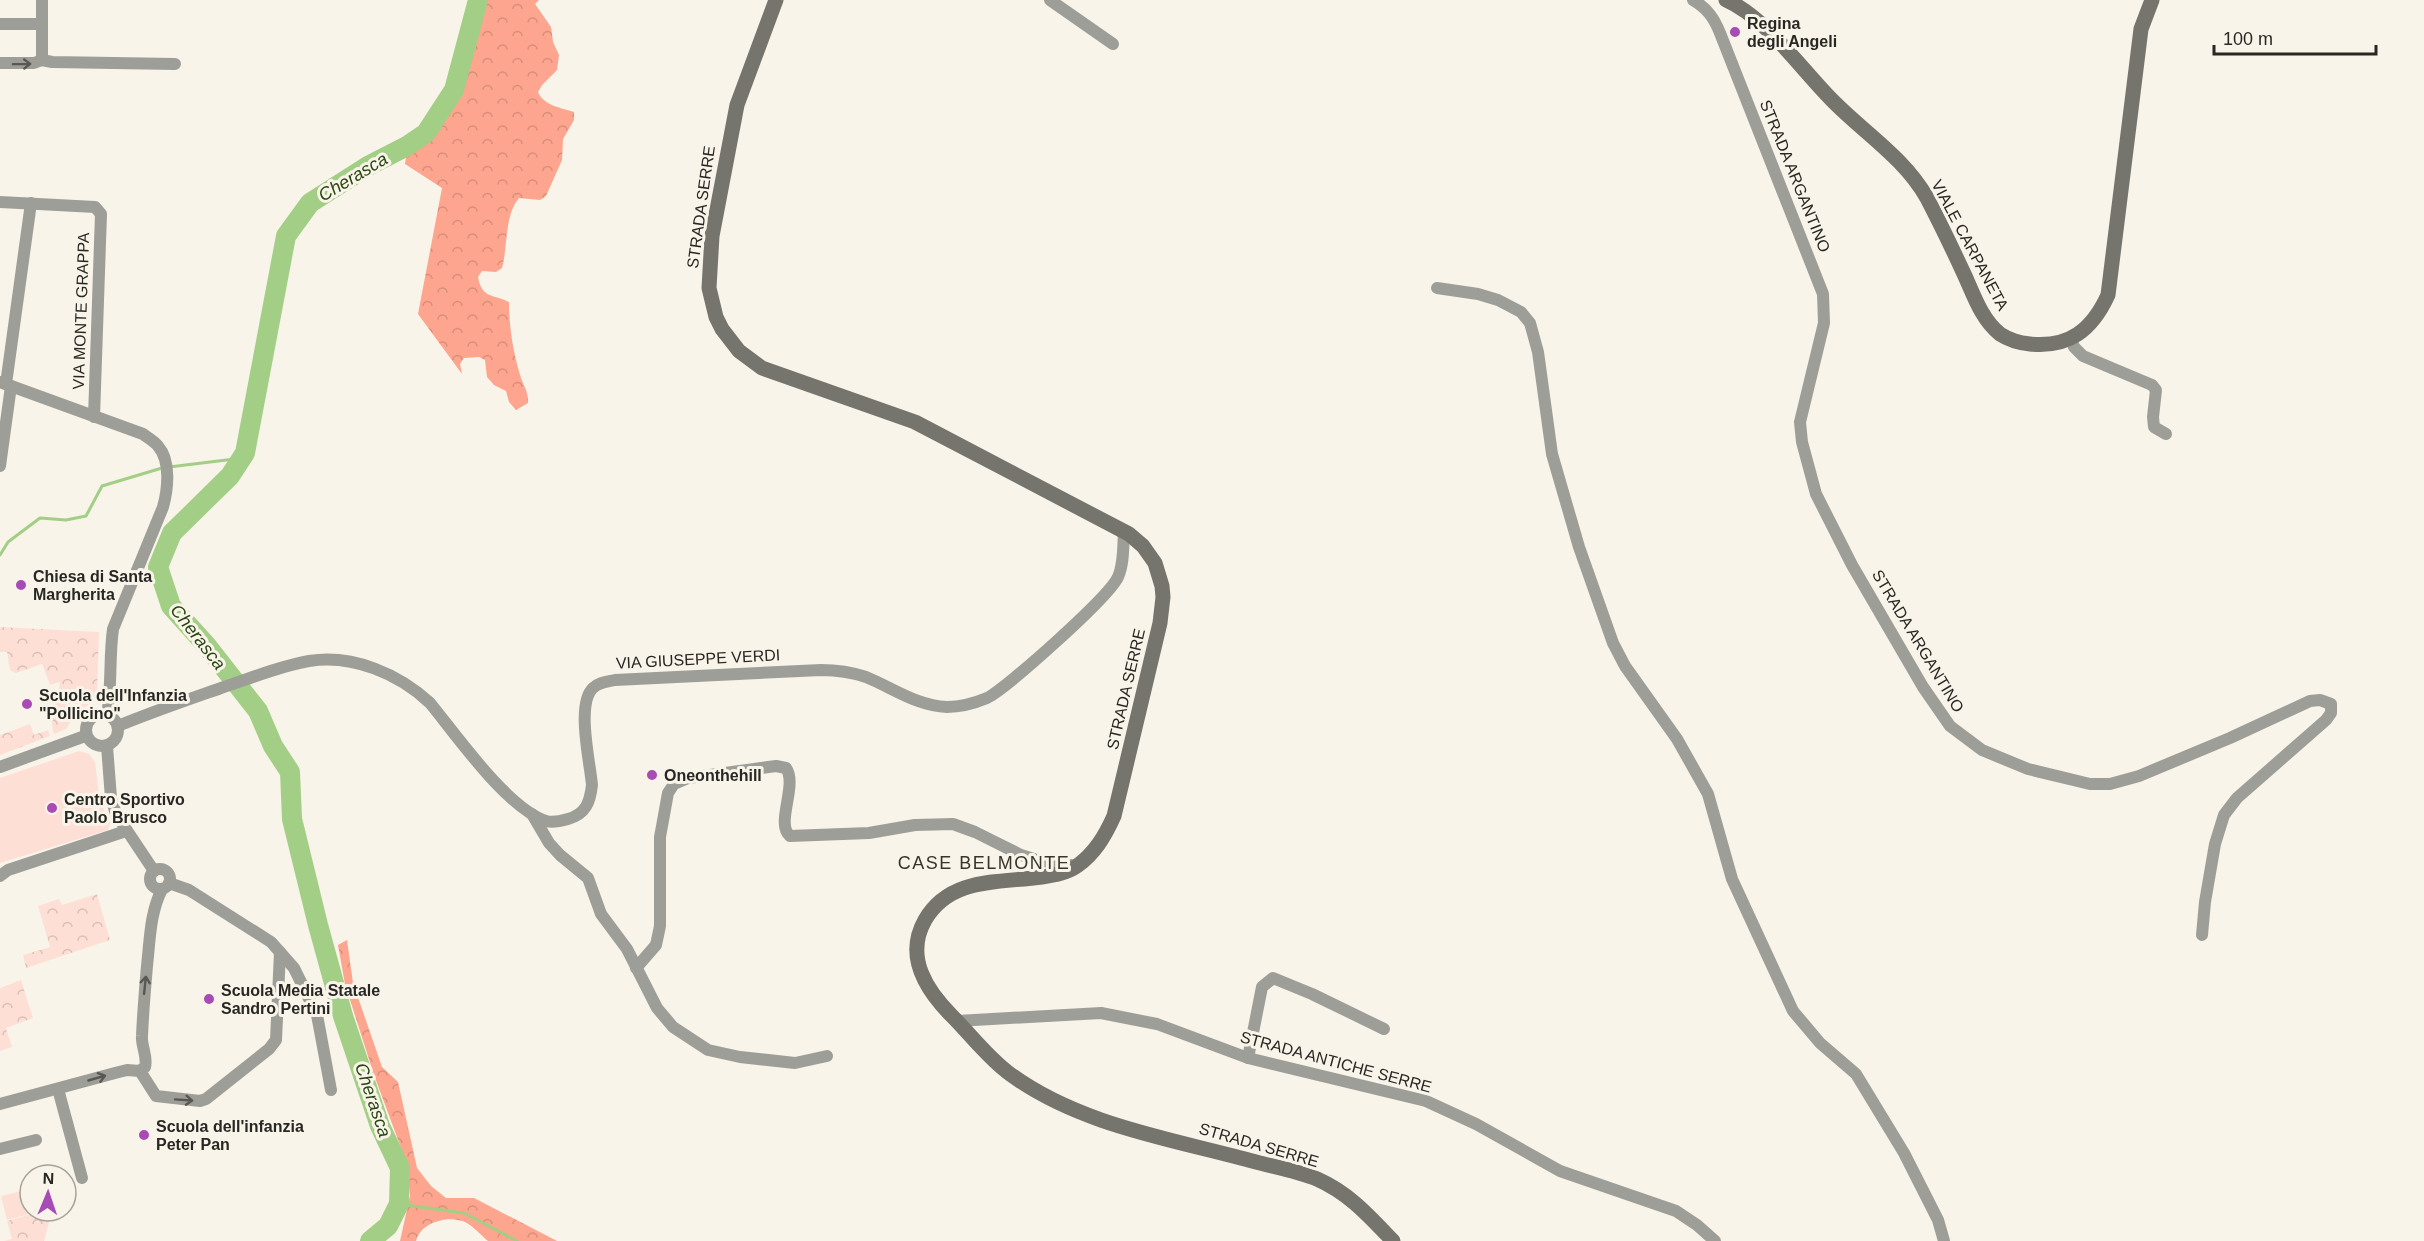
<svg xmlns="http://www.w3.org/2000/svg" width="2424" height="1241" viewBox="0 0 2424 1241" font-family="Helvetica,sans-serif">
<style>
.forest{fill:url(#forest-crowns)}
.park{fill:url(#park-crowns)}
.pitch{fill:#fedfd6}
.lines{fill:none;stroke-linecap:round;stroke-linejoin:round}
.stream{stroke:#a2cf85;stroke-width:3}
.river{stroke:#a2cf85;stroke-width:20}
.street{stroke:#9e9e99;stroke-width:12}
.secondary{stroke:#75756e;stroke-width:15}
.oneway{stroke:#585752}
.poi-dot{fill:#a74bb5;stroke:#f9f4e9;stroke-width:2}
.labels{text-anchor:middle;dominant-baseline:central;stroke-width:6;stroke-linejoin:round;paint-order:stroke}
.poi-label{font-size:16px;font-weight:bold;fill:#292723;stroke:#f9f4e9;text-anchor:start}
.street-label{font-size:16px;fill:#292723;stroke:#f9f4e9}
.water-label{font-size:18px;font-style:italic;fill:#294512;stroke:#f9f4e9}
.neighbourhood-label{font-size:18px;letter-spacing:1.5px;fill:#38342c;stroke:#f9f4e9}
</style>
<defs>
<pattern id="forest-crowns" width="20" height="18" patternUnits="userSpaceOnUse" patternTransform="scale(1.5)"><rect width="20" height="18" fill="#fda58e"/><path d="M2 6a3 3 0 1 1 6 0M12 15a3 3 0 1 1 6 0" fill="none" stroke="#d98e7a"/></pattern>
<pattern id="park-crowns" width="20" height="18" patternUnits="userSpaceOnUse" patternTransform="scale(1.5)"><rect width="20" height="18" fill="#fedfd6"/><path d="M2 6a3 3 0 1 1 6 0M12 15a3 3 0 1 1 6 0" fill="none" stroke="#dabfb7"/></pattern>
</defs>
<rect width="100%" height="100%" fill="#f9f4e9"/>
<!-- forest -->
<g class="forest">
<path d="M485,0H539L535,4L551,27L553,42L559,55L557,70L542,85L538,92C543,105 561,108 574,112V120L563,139L562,160L546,196L540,200L519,198C504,216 508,247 502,268L496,272L482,271L478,277C482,299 493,294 509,302C509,327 513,351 520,375C523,385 529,393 528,403L516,410L509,402L506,391L494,385L487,377L485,360L479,357L464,358L460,364L462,374L418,314L442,188L405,164L407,150C465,114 460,56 485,0Z"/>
<path d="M347,940L353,983L382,1067L398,1082L417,1168L431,1186L446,1198H474L557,1241H488C481,1235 473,1226 465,1222C448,1215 421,1222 416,1241H400L410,1196L407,1164L374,1075L345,984L338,945Z"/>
</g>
<!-- park -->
<g class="park">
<path d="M0,627L99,632L97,691L90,704L79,710L66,729L54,734C48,716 58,701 60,682L50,685L42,664L16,673L10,670L7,652H0Z"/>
<path d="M30,724L34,735L48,730L50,736L0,755V735Z"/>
<path d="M97,894L110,940L26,968L23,955L50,947L38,906L59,899L62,905Z"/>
<path d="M21,980L33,1018L6,1028L12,1047L0,1051V988Z"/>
<path d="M42,1211H52L44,1241H4L12,1239L7,1221Z"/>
</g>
<!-- pitch -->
<g class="pitch">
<path d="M45,630L78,632L77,641L45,639Z"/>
<path d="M79,751L89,754L95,762L100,802L110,823L108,830L0,863V778Z"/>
<path d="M30,1189V1211H41L7,1220L1,1196Z"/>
</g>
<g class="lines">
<!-- stream -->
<g class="stream">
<path d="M169,467L243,458"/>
<path d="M0,555L8,542L40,518L66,520L86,516L102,486L162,468"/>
<path d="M399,1204L464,1213L517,1241"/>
</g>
<!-- river -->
<path class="river" d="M370,1241L388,1226L399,1204L400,1168L380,1126L343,1016L318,925L292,819L290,772L273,746L258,711L207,646L171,606L158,567L172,533L230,476L245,453L286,236L310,203L368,166L407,146L426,133L454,90L478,0"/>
<!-- street -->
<g class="street">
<path d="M42,0V60"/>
<path d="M1050,0L1113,44"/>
<path d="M1693,0C1707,8 1714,18 1720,33L1823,294L1824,323L1800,422L1802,442L1816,494L1852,565L1923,687L1950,726L1982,750L2028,769L2090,784H2110L2139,776L2230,738L2310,701L2320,700L2331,704V713L2326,720L2237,798L2224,815L2215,844L2205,902L2202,935"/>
<path d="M0,24H42"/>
<path d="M0,63H34L42,60L52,62L175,64"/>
<path d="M0,202L95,207L101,214L94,417"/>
<path d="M1437,288L1478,294L1498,300L1521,312L1530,323L1538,352L1552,454L1579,547L1613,643L1625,666L1677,739L1708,794L1732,879L1793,1011L1820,1043L1856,1074L1904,1153L1938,1220L1944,1241"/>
<path d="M2071,338L2074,347L2083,356L2152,385L2156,390L2153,417L2154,427L2166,434"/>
<path d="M0,382L143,434C148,438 154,441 158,446C171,461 168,489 163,507L113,629C109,657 112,686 107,715"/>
<path d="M6,384L31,203"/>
<path d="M0,466L11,386"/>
<circle cx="102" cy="730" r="16"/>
<path d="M118,726C152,712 187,700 221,688C249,679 279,666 309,661C353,654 399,674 430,703C457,736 507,808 546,821C553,823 561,821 568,819C586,814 590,802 592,785C590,762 576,704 593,688C599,682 607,682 615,680L821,670C836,670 851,672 866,677C893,688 917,706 947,707C960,707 975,703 987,698C1008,687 1109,597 1118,577C1124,564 1123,546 1124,532"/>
<path d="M107,746L111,798L116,814L154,871"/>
<path d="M0,767L85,736"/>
<path d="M532,814L549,843L560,855L588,878L601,914L627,949L657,1008L673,1027L708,1050L740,1057L795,1063L827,1056"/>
<circle cx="160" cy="879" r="10"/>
<path d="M0,876L8,870L126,831"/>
<path d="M169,883L189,890L271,942L294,968L317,1015L331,1090"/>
<path d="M636,968L656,945L660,926V837L668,793L674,784L688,778L776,766L786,768C798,785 775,824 790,836L869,833L915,825L953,824L975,832L1021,855L1037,860L1077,866"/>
<path d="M957,1021L1101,1013L1157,1024L1248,1058L1426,1101L1476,1124L1560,1171L1676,1211L1697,1225L1715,1241"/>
<path d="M1248,1058L1262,987L1273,978L1312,994L1384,1029"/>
<path d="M140,1071L156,1096L200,1101L206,1099L269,1049L276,1040L280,952"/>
<path d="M58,1089L82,1178"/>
<path d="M0,1104L115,1073L127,1070L140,1071L145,1067C148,1057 141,1046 142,1036C143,1012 145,989 147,966C150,939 150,913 162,889"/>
<path d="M0,1149L36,1140"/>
</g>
<!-- secondary -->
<g class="secondary">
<path d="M776,0L737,105L712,236L709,288L716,317L722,329L739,351L762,368L915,422L1129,534L1143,546L1155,563L1162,586L1163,597L1160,623L1114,816C1105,836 1095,853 1077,866C1067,873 1054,875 1042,877C999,883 950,877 925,920C904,957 927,991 952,1016C971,1035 988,1058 1010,1074C1081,1126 1173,1139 1256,1162C1275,1167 1298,1171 1317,1179C1349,1193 1369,1216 1393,1241"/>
<path d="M1726,0C1767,18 1803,72 1835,103C1866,134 1905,159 1927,198C1940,223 1953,250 1965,276C1974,296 1982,320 2000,334C2009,340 2020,343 2030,344C2069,348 2092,330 2108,295L2141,29L2152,0"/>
</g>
</g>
<!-- one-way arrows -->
<defs><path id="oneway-shaft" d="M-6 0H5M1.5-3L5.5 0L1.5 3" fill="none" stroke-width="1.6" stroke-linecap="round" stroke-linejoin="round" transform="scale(1.5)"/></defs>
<g class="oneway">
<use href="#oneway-shaft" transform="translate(22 64) rotate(-1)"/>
<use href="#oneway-shaft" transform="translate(145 985) rotate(-84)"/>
<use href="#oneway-shaft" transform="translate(97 1078) rotate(-16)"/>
<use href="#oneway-shaft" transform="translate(184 1100) rotate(4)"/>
</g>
<!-- markers -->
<g class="poi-dot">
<circle cx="1735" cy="32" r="6"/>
<circle cx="21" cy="585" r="6"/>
<circle cx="27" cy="704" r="6"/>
<circle cx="652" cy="775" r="6"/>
<circle cx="52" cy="808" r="6"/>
<circle cx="209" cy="999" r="6"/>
<circle cx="144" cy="1135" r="6"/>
</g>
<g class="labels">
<!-- poi labels -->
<g class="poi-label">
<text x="1747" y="23">Regina<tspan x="1747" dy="18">degli Angeli</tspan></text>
<text x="33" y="576">Chiesa di Santa<tspan x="33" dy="18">Margherita</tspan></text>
<text x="39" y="695">Scuola dell'Infanzia<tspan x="39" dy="18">"Pollicino"</tspan></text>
<text x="664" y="775">Oneonthehill</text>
<text x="64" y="799">Centro Sportivo<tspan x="64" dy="18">Paolo Brusco</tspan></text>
<text x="221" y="990">Scuola Media Statale<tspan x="221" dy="18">Sandro Pertini</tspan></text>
<text x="156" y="1126">Scuola dell'infanzia<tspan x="156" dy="18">Peter Pan</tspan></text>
</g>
<!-- street labels -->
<g class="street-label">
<text transform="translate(1795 176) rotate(68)">STRADA ARGANTINO</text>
<text transform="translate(701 207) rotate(-82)">STRADA SERRE</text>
<text transform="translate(1970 245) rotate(62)">VIALE CARPANETA</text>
<text transform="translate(81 311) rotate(-88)">VIA MONTE GRAPPA</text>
<text transform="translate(1918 641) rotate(59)">STRADA ARGANTINO</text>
<text transform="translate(698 659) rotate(-3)">VIA GIUSEPPE VERDI</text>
<text transform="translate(1126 689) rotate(-77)">STRADA SERRE</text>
<text transform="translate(1336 1062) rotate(15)">STRADA ANTICHE SERRE</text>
<text transform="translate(1259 1145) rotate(16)">STRADA SERRE</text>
</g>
<!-- water labels -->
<g class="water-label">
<text transform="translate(353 177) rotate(-31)">Cherasca</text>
<text transform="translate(198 637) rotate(52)">Cherasca</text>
<text transform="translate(373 1100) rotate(71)">Cherasca</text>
</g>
<!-- neighbourhood labels -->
<g class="neighbourhood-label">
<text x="984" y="863">CASE BELMONTE</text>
</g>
</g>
<!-- north arrow -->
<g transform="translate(48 1193) rotate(2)"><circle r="28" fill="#f9f4e9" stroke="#a6a29a" stroke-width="1.5"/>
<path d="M0-4.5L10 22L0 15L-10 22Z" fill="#a74bb5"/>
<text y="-9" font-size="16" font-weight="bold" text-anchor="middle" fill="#292723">N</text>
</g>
<!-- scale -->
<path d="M2214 45v9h162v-9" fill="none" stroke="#292723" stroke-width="3"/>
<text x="2223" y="45" font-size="18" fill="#292723" stroke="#f9f4e9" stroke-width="4.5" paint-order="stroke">100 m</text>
</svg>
